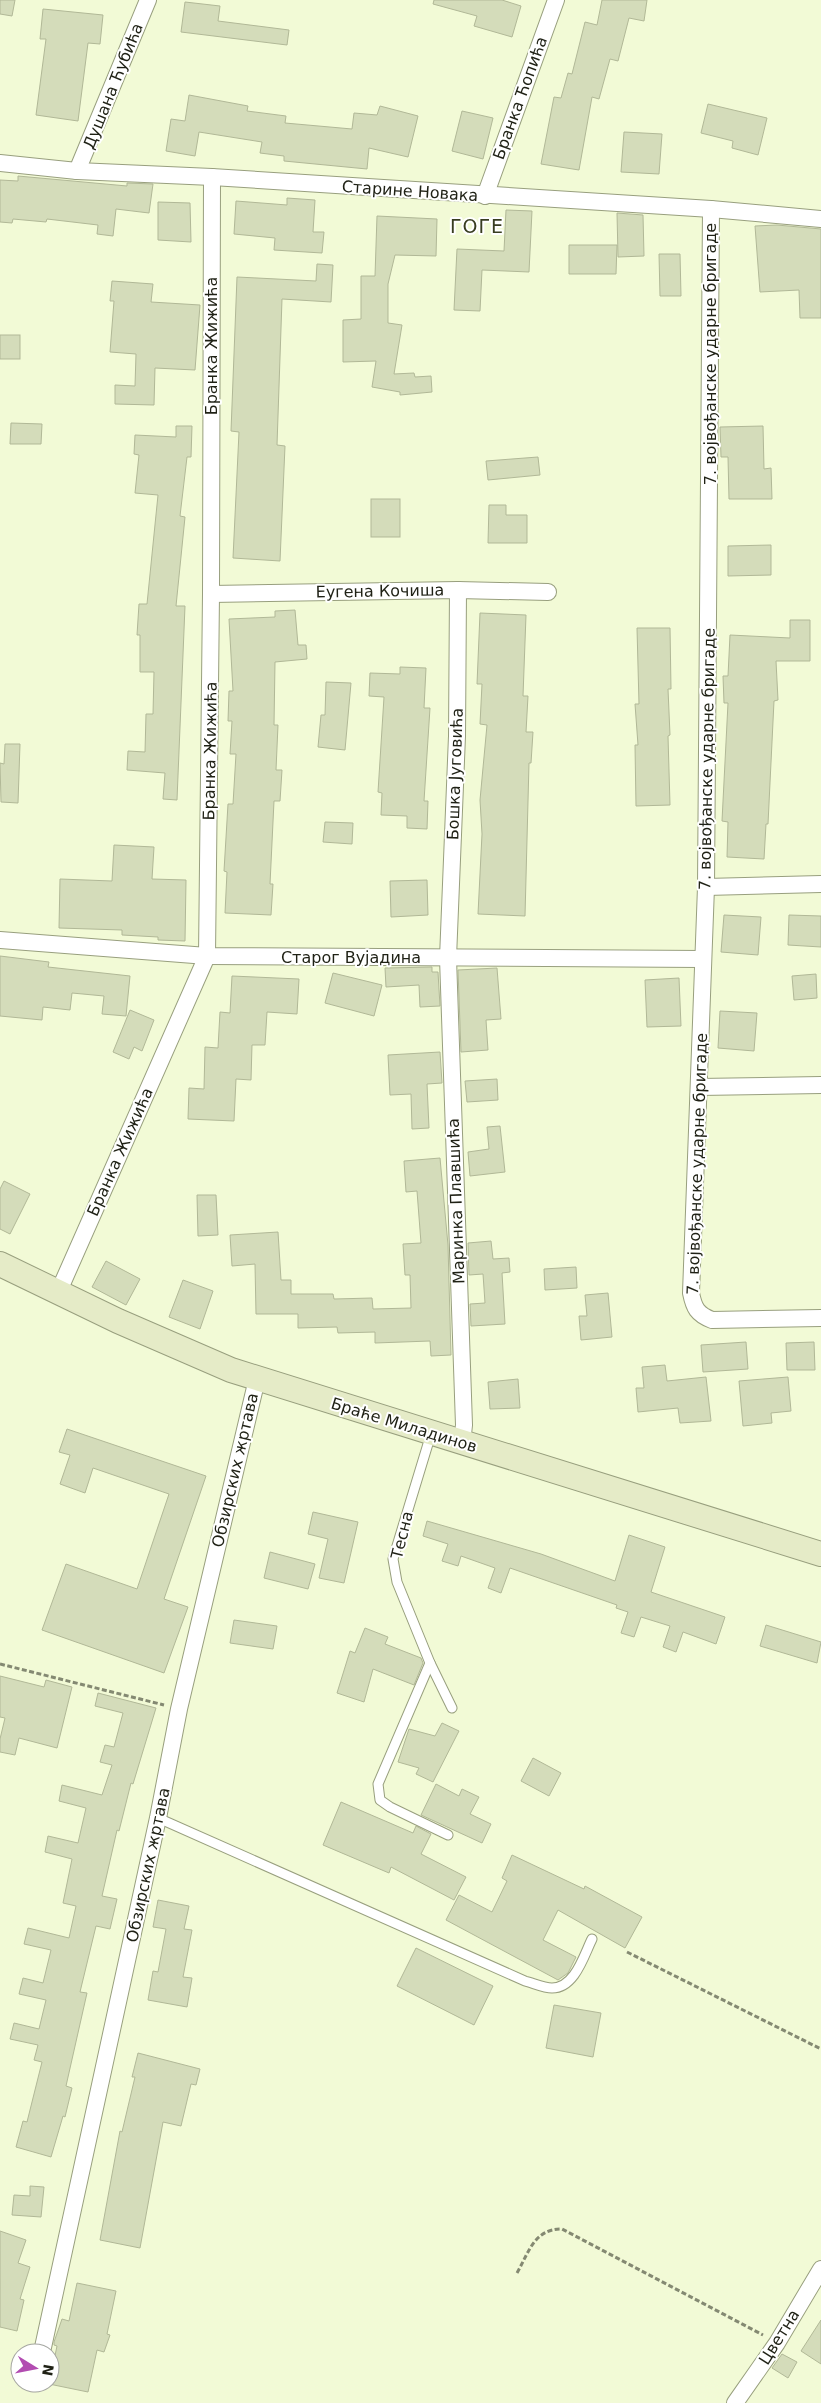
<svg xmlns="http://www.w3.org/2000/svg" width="821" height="2403" viewBox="0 0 821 2403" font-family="'DejaVu Sans',sans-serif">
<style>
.building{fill:#d4dcba;stroke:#b1b897}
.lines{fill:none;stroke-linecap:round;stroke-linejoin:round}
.lane-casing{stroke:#989f7e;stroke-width:11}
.street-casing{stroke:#989f7e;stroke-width:18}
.secondary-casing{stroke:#989f7e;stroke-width:26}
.path{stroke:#848972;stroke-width:3;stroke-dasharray:5 2.5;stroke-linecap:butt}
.lane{stroke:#fff;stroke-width:9}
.street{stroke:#fff;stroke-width:16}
.secondary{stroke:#e5ebc7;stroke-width:24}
.labels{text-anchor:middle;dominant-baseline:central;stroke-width:4;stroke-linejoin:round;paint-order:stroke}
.street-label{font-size:16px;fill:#1f2115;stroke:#fff}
.quarter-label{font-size:19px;letter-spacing:1px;fill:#383d20;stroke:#fff}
</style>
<rect width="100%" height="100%" fill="#f2fad6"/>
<!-- building -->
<g class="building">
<path d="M0,0H15L12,16L0,14Z"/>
<path d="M434,0H502L521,6L512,37L474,26L477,16L433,4Z"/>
<path d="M602,0H647L644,21L629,18L618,61L610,59L599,99L592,97L579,170L541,164L554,97L561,98L568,73L572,74L585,22L597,25Z"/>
<path d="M185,2L220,6L218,21L289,30L287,45L181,32Z"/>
<path d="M43,9L103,15L100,44L88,43L78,121L36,115L46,39H40Z"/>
<path d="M189,95L248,106L247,111L286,116L285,123L352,129L354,113L377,115L380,106L418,116L408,157L369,148L367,169L284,161V156L260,153L262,142L199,132L195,156L166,151L171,119L185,121Z"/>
<path d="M708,104L767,118L758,155L732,148L733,141L701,133Z"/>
<path d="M462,111L493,118L483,159L452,151Z"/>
<path d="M624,132L662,134L659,174L621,172Z"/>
<path d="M18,176L127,186V183L153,184L149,213L116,209L113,236L97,234L98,225L47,219L46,222L13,219L12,223L0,222V180L18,181Z"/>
<path d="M287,198L315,200L313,232H324L322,253L274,250L275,238L234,234L236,201L287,205Z"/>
<path d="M158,202L190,203L191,242L158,240Z"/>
<path d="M506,210L532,211L529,272L482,270L480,311L454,310L457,249L504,251Z"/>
<path d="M617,213L643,215L644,256L618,257Z"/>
<path d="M377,216L437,219L436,256L395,255L388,284V323L402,325L394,374L414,373L415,377L431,376L432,392L400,395V392L372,387L376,361L343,362V320L361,319V276H375Z"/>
<path d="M777,225L821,229V318H800L799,290L760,292L755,226Z"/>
<path d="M569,245H617L616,274H569Z"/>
<path d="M659,254H680L681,296H660Z"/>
<path d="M317,264L333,265L331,302L282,299L277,445L285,446L280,561L233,558L239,432L231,431L237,277L316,281Z"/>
<path d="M112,281L153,284L151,302L200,305L195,370L155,368L154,405L115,404V385L135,386L136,354L110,352L114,301H110Z"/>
<rect x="0" y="335" width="20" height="24"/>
<path d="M11,423L42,424L41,444H10Z"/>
<path d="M176,426H192L191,457H187L180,516L185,517L176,606H185L177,800L163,799L165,773L127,770L128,751L145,752L146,714H153L154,672H140V635H137L139,604H147L158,495L135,493L139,455L134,454L135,435L176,437Z"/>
<path d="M763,426L764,469L771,468L772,499H729L728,457H721L720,427Z"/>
<path d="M538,457L540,475L488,480L486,461Z"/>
<rect x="371" y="499" width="29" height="38"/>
<path d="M489,505H506V515H527V543H488Z"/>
<path d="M771,545V575L728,576V546Z"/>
<path d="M295,610L298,645H306L307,659L275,662L274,725H278L276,770H282L280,801H274L270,884H273L271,915L225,913L227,872L224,871L228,804H233L236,754H230L232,721H228L229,691H233L229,619L275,617V611Z"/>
<path d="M480,613L526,615L523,696H528L526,732H533L531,763H529L525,916L478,914L482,834L480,800L487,725L480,724L482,684H477Z"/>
<path d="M790,620H810V661H776L778,700L774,701L768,824H766L764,859L727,857L728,822L722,821L728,703H724L723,676H728L730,635L790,638Z"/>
<path d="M637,628H670L671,689H668L670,735L668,736L670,805L636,806L635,745H638L635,704H639Z"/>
<path d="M400,667L426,668L424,708H430L424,801H428L427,829L407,828V816L381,815L382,793L378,792L384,697L369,696L370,673L400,674Z"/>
<path d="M326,682L351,683L345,750L318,747L321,715H325Z"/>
<path d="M5,744H20L18,803L1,802L0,763L4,764Z"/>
<path d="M325,822L353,823L352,844L323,842Z"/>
<path d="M114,845L154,847L152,879L186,880L185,941L158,940V937L122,935V930L59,928L60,879L112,881Z"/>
<path d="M427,880L428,915L391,917L390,881Z"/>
<path d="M724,915L761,917L758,955L721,952Z"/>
<path d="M789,915L821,916V947L788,945Z"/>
<path d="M0,956L49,962L48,967L130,976L126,1016L102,1014L104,996L72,993L70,1010L43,1007L42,1020L0,1016Z"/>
<path d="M432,967V972H438L440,1006L420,1007L419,985L386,987L385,968Z"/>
<path d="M497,968L501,1019L486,1020L488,1050L461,1052L458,970Z"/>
<path d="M333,973L382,985L374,1016L325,1003Z"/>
<path d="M816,974L817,998L794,1000L792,976Z"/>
<path d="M232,976L299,979L297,1014L267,1012L265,1045H252L251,1080L236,1079L234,1121L188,1119L189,1088L204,1089L205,1047L218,1048L220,1012L230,1013Z"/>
<path d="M679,978L681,1026L647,1027L645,980Z"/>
<path d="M130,1010L154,1020L142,1051L134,1047L129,1059L113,1052Z"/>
<path d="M720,1011L757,1013L754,1051L718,1048Z"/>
<path d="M440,1052L442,1083L427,1084L429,1128L412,1129L411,1094L390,1095L388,1055Z"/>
<path d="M497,1079L498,1100L467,1102L465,1081Z"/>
<path d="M500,1126L505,1172L470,1176L468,1152L489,1149L487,1127Z"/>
<path d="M440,1158L448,1245L451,1355L431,1356L430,1341L375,1343V1332L338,1333L337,1327L298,1328V1314H256L255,1264L232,1266L230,1235L278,1232L281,1280H291V1294H333L334,1299L372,1298L373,1309L411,1308L410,1275H405L403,1244L421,1243L417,1191L406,1192L404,1161Z"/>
<path d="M4,1181L30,1194L10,1234L0,1229V1189Z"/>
<path d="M197,1195H216L218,1235L198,1236Z"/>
<path d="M491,1241L493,1259L509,1258L510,1272L502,1273L505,1324L471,1326L470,1304L485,1303L483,1274L469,1275L468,1243Z"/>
<path d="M106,1261L140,1279L126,1305L92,1287Z"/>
<path d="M576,1267L577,1288L545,1290L544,1269Z"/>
<path d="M183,1280L213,1291L200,1329L169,1317Z"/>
<path d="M608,1293L612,1337L581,1340L579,1316H587L585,1295Z"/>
<path d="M746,1342L748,1369L703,1372L701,1345Z"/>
<path d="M814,1342L815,1370H787L786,1343Z"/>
<path d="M665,1365L667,1381L706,1377L711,1421L680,1423L678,1408L638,1412L636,1388H644L642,1367Z"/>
<path d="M788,1377L791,1411L771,1413L772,1423L743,1426L739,1381Z"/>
<path d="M518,1379L520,1408L490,1409L488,1382Z"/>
<path d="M67,1429L206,1476L164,1599L188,1607L164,1673L42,1630L66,1564L137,1589L169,1494L93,1468L85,1493L60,1484L70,1455L59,1452Z"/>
<path d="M313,1512L358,1522L344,1583L319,1578L328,1539L308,1534Z"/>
<path d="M427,1521L541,1554L615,1581L629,1535L665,1547L651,1592L725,1617L716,1644L683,1632L676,1652L663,1647L670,1626L641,1617L634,1637L621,1633L628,1612L616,1608L617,1605L510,1568L501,1593L488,1588L495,1568L461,1556L458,1566L442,1561L448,1544L423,1536Z"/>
<path d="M270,1552L315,1564L308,1589L264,1578Z"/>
<path d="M234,1620L277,1626L273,1649L230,1643Z"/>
<path d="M766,1625L821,1642L817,1663L760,1646Z"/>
<path d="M365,1628L388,1637L385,1644L421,1658L423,1663L414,1685L373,1669L364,1702L337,1693L350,1651L355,1653Z"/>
<path d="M0,1676L44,1687L46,1680L72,1687L57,1748L19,1738L15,1755L0,1752V1739L5,1718L0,1717Z"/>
<path d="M98,1693L156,1708L133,1784L131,1783L119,1831L117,1830L102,1896L117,1899L110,1929L96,1926L80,1992L87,1993L66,2086L72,2088L65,2117L63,2116L51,2157L16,2147L23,2121L27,2122L42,2062L34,2060L38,2045L10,2039L14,2023L39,2029L46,2000L19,1994L23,1978L43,1983L51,1950L24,1944L28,1928L69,1938L76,1906L63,1903L72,1859L45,1852L48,1836L78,1843L86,1808L59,1801L62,1785L102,1795L112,1765L100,1762L105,1745L114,1747L123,1713L95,1706Z"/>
<path d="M442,1723L459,1731L433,1782L416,1774L419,1768L398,1762L409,1729L435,1736Z"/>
<path d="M533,1758L561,1773L549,1796L521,1781Z"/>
<path d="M436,1784L459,1796L462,1789L479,1797L470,1814L491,1824L482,1843L421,1815Z"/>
<path d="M341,1802L413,1833L416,1826L431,1834L421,1854L466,1877L454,1900L391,1867L389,1873L323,1845Z"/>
<path d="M512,1855L584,1889L585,1886L642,1917L625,1948L558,1910L543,1940L576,1957L568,1973L558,1980L446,1920L459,1895L492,1912L507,1881L502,1878Z"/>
<path d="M158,1900L189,1906L184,1929L192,1930L183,1977L192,1978L187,2007L148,2000L153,1971L158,1972L166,1929L153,1927Z"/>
<path d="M416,1948L493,1986L474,2025L397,1986Z"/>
<path d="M554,2005L601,2013L593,2057L546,2048Z"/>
<path d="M138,2053L200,2069L196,2085L191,2084L181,2126L163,2122L140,2248L100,2240L120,2131L122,2132L135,2077H132Z"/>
<path d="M30,2186L44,2187L41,2217L12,2215L14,2195L30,2196Z"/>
<path d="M0,2231L26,2240L18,2263L30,2267L20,2299L24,2300L17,2331L0,2327Z"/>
<path d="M77,2283L116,2291L107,2334L110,2335L104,2352L97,2350L88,2392L49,2384L57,2346L54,2345V2342L62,2319L69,2321Z"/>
<path d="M821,2320V2364L801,2351Z"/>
<path d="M782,2354L797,2362L788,2378L772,2368Z"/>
</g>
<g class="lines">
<defs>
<g id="lane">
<path d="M431,1434L393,1559L397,1582L430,1663L452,1708"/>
<path d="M430,1663L378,1784L380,1800L390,1807L448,1835"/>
<path d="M158,1818L525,1981C533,1983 544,1988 552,1988C575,1988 584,1955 592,1939"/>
</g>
<g id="street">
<path d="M0,163L77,171L212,177L711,209L821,219"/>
<path d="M77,171L148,0"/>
<path d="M485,196L556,0"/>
<path d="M711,209L706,887L691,1293C694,1308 697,1314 712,1320L821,1318"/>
<path d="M458,590L457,736L448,958L464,1425L462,1443"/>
<path d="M211,594L458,590L548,592"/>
<path d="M706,887L821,884"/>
<path d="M0,940L207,956L702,959"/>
<path d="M699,1087L821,1085"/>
<path d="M58,1293L207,956L211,594L212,177"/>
<path d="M42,2352L158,1818L179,1709L257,1379"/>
<path d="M735,2403L777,2343L821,2269"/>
</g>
<path id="secondary" d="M0,1264L118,1321L231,1370L821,1554"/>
</defs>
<!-- lane casing -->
<use href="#lane" class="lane-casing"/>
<!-- street casing -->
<use href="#street" class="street-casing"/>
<!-- secondary casing -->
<use href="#secondary" class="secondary-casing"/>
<!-- path -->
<g class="path">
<path d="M0,1664L164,1705"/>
<path d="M627,1952L821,2049"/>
<path d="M517,2273C529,2252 534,2229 562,2229L763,2335"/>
</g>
<!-- lane -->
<use href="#lane" class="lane"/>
<!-- street -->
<use href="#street" class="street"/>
<!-- secondary -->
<use href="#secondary" class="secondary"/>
</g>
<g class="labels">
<!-- street labels -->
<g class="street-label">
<text transform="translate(113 86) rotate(-68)">Душана Ћубића</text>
<text transform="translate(520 98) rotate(-70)">Бранка Ћопића</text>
<text transform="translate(410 191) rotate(4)">Старине Новака</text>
<text transform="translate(211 346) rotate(-90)">Бранка Жижића</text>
<text transform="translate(710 354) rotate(-90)">7. војвођанске ударне бригаде</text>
<text transform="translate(380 591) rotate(-1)">Еугена Кочиша</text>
<text transform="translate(210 751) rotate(-89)">Бранка Жижића</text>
<text transform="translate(707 759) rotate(-89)">7. војвођанске ударне бригаде</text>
<text transform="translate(455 774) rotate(-88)">Бошка Југовића</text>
<text x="351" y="957">Старог Вујадина</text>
<text transform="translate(120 1152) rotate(-66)">Бранка Жижића</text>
<text transform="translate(697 1164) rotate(-88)">7. војвођанске ударне бригаде</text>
<text transform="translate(456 1201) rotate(-92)">Маринка Плавшића</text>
<text transform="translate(404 1425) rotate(17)">Браће Миладинов</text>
<text transform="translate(235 1470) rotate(-77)">Обзирских жртава</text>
<text transform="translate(402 1535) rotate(-76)">Тесна</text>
<text transform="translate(148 1865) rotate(-78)">Обзирских жртава</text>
<text transform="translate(779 2337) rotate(-58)">Цветна</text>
</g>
<!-- quarter labels -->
<g class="quarter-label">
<text x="477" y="226">ГОГЕ</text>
</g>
</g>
<!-- north arrow -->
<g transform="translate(35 2368) rotate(100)"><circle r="24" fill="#ffffff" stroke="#a5a6a1"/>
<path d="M0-4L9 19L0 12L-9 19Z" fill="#b24cb1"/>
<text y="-8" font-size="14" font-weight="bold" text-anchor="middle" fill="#1f2115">N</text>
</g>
</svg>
